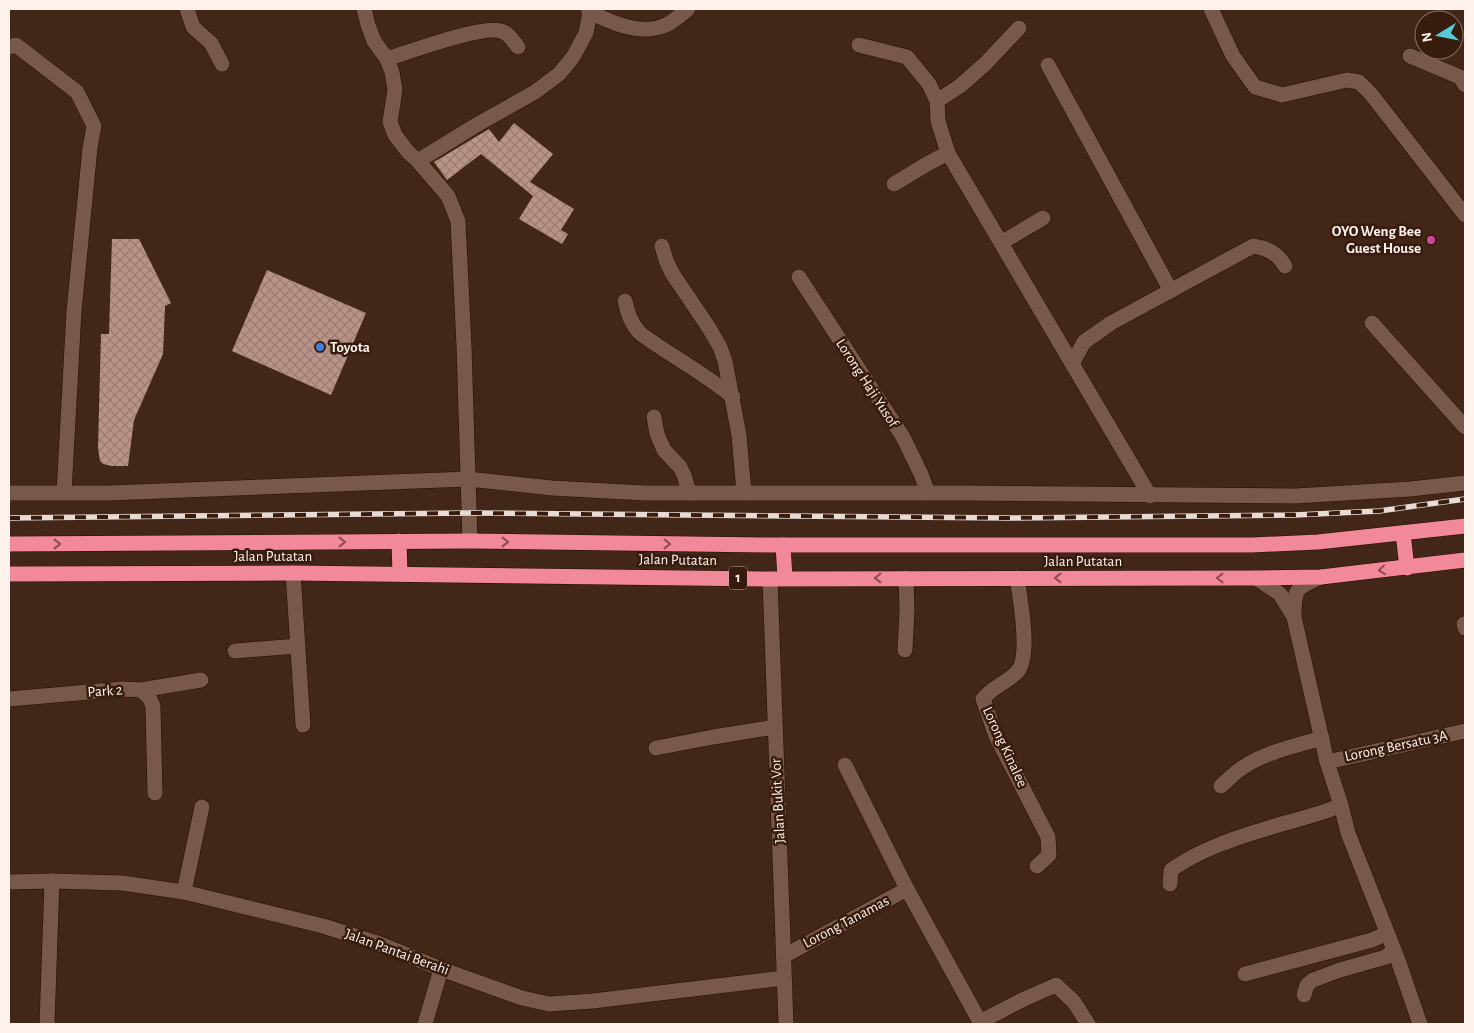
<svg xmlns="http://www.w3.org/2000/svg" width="1474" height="1033" viewBox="0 0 1474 1033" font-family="'Alegreya Sans',sans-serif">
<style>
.building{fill:url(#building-cross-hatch)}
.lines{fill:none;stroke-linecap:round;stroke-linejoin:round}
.minor-casing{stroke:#270e02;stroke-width:16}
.highway-casing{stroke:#270e02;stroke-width:16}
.minor{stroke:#785848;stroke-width:15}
.highway{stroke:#f1899a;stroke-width:15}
.rail-casing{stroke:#e8dbd4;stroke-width:5.5}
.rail{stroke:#371c0d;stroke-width:4;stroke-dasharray:11;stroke-linecap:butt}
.oneway{stroke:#8b4d4c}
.hotel-dot{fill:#d1479c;stroke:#371c0d;stroke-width:2}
.shop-dot{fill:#3f7fe0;stroke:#371c0d;stroke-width:2}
.labels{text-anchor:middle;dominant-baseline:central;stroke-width:5;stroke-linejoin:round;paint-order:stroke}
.shield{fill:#371c0d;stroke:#c2b2a9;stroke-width:1}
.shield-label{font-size:14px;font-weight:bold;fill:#fdf2ec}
.poi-label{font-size:15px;font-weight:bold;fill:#fdf2ec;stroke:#371c0d;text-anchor:end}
.street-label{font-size:15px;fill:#fdf2ec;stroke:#371c0d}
</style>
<defs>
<pattern id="building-cross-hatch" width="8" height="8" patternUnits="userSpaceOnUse" patternTransform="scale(1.25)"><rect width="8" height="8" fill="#b99388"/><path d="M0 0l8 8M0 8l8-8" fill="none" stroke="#987d74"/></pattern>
</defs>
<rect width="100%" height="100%" fill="#422617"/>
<!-- building -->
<g class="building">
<path d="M514,123L553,154L530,182L574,209L561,230L568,234L562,244L519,219L533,196L481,154L447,180L434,162L489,129L499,142Z"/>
<path d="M112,239H139L171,303L165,306L163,354L134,420L128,466H112L103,464L100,461L98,448L101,334H109Z"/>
<path d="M267,270L366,313L331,395L232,351Z"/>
</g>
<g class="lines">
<defs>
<g id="minor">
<path d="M187,9L193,27L211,43L222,64"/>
<path d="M364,9L368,25L374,41L387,59L392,72L395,90L390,122L395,135L408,152L418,161L448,196L458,221L464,346L470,541"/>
<path d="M1211,9L1233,56L1255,87L1282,95L1347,80L1359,82L1371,94L1465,215"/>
<path d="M590,12C612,23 641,36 666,25C674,21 681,15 688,9"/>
<path d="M859,45L907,57L929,84L937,101L938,121L948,153L1150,496"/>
<path d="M9,47L16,45L77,92L94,126L90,148L74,311L64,493"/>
<path d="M1410,56L1460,77L1465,85"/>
<path d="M387,59C409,52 481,25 501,31C509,33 513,41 518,47"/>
<path d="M1048,65L1171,291"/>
<path d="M937,101L960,86L985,64L1019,28"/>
<path d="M418,161L478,124L535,92L559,74L573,57L586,33L590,12L588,9"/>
<path d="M894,184L927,164L948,153"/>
<path d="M1001,243L1043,218"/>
<path d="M662,246L666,260L672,273L709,328L720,347L725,361L739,435L744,493"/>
<path d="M799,277L903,437L921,474L928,493"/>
<path d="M625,301C628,314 631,324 641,334C671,356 704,373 733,397"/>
<path d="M1372,323L1465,427"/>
<path d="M1072,364L1084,342L1111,323L1253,246C1267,248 1278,253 1285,266"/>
<path d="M654,417L657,434L664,450L680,467L684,475L689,493"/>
<path d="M9,493H110L468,479L552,488L644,493H968L1296,496L1410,489L1465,483"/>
<path d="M293,573L303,725"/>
<path d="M1017,578C1020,599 1032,659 1016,673C1006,683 992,687 983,699L996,736L1048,837L1049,855L1037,866"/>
<path d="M1256,578L1280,594L1294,617L1327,762L1341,805L1348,833L1398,960L1420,1024"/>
<path d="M770,579L786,1024"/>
<path d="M1294,616C1294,588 1296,588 1321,577"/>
<path d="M1464,624L1465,628"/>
<path d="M905,650L907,610L906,578"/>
<path d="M235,651L298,646"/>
<path d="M141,690L149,697L153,706L155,793"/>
<path d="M9,699L123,689L141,690L201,680"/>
<path d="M656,748L713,737L775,727"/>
<path d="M1327,762L1465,731"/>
<path d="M845,765L907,889L980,1022L1022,1000L1056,985L1074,1002L1088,1024"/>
<path d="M1221,786C1228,780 1234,773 1242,768C1265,752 1296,746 1322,738"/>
<path d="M9,882L52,881L122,883L184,892L323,926L380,944L441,969L522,998L549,1004L593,1001L784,978"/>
<path d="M1170,884L1171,870C1202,848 1239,837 1275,826C1297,819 1320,815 1341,805"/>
<path d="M184,892L202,807"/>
<path d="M784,956L907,889"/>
<path d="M1245,974L1372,940L1387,933"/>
<path d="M1304,995L1307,985L1313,980L1340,970L1386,957L1394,950"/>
<path d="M47,1024L52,881"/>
<path d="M425,1024L441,969"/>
</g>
<g id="highway">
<path d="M1403,533L1407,568"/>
<path d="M399,541L400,574"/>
<path d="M9,544L470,541L770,545H1252L1318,542L1465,526"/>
<path d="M783,545L785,578"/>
<path d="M9,574L293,573L770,579L1256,578L1321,577L1465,560"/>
</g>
</defs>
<!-- minor casing -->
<use href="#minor" class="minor-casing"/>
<!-- highway casing -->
<use href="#highway" class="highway-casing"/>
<!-- minor -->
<use href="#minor" class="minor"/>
<!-- highway -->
<use href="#highway" class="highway"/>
<defs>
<path id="rail" d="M9,518L470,513L1008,518L1295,515L1379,511L1465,499"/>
</defs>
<!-- rail casing -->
<use href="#rail" class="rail-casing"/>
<!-- rail -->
<use href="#rail" class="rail"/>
</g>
<!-- one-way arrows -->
<defs><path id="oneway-chevron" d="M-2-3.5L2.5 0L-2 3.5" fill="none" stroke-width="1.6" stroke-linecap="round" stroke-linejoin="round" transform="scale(1.25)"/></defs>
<g class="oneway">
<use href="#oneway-chevron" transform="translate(342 542)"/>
<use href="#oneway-chevron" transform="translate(505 542) rotate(1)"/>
<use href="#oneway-chevron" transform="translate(57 544)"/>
<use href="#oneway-chevron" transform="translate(667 544) rotate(1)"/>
<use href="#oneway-chevron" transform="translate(1382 570) rotate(174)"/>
<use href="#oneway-chevron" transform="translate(878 578) rotate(180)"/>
<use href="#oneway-chevron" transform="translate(1058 578) rotate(-180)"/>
<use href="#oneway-chevron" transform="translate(1220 578) rotate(-180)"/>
</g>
<!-- markers -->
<circle class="hotel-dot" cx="1431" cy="240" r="5"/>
<circle class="shop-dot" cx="320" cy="347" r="5"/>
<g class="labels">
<!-- shield labels -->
<rect class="shield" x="729" y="566.5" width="18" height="23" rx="4"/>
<g class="shield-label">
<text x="738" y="578">1</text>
</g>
<!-- poi labels -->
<g class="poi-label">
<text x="1421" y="231">OYO Weng Bee<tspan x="1421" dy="17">Guest House</tspan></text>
<text x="330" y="347" text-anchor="start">Toyota</text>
</g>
<!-- street labels -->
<g class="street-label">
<text transform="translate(867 383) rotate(57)">Lorong Haji Yusof</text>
<text x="273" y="556">Jalan Putatan</text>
<text transform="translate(678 560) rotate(1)">Jalan Putatan</text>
<text x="1083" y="561">Jalan Putatan</text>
<text transform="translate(105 691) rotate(-4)">Park 2</text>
<text transform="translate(1396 746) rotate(-12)">Lorong Bersatu 3A</text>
<text transform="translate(1005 747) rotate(65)">Lorong Kinalee</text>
<text transform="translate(778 801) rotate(-93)">Jalan Bukit Vor</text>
<text transform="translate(846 922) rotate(-28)">Lorong Tanamas</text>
<text transform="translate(397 952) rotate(20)">Jalan Pantai Berahi</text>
</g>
</g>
<!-- border -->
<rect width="1474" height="1033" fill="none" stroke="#fdf2ec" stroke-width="20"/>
<!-- north arrow -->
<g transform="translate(1439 35) rotate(260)"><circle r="24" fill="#371c0d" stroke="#867266"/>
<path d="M0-4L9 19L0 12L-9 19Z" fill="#53cbdb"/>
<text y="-8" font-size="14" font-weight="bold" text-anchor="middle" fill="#fdf2ec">N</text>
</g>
</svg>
